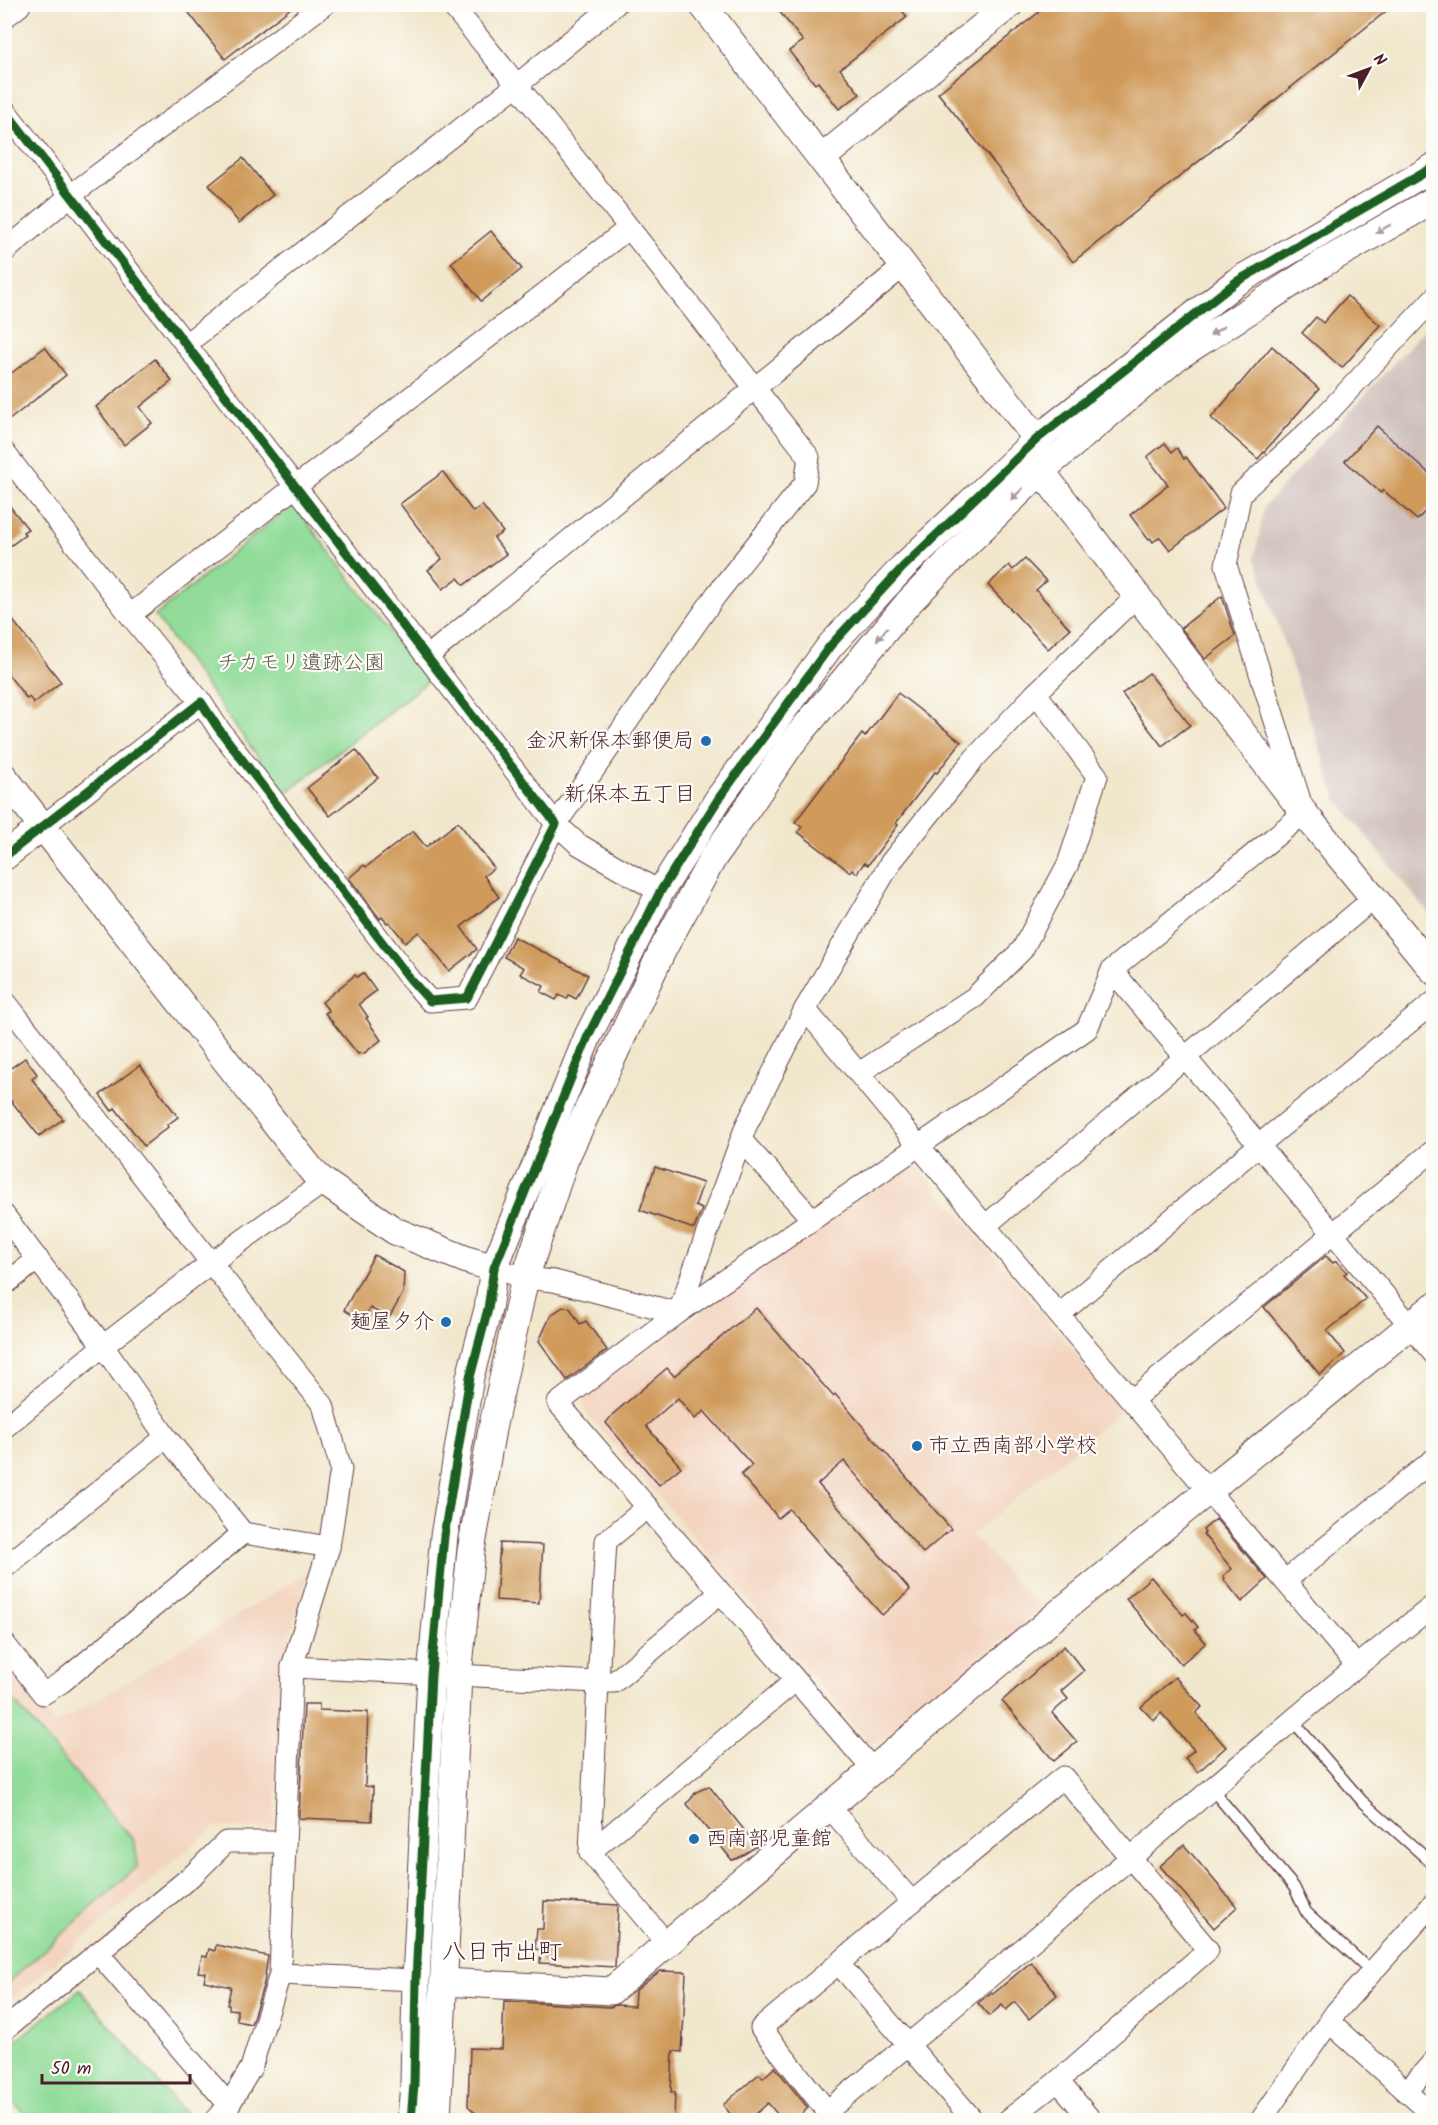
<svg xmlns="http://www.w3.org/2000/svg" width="1438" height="2125" viewBox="0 0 1438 2125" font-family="Kalam,'Klee One',sans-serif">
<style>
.built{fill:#f3d4bf}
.industrial{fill:#cfc0bb}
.green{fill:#91dc99;stroke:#6e7e62;stroke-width:1.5}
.building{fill:#cf9a5a}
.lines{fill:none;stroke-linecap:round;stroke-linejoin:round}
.service-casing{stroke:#633d43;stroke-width:13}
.minor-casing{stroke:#633d43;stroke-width:23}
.tertiary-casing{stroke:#633d43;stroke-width:29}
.service{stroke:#fff;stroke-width:10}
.minor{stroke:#fff;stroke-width:21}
.tertiary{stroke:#fff;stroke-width:27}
.cycleway-casing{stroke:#fdfcf7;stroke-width:13}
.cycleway{stroke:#1b5e20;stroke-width:9}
.oneway{fill:#ae9aa0}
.poi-dot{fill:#1f6fb2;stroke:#fdfcf7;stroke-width:2}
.labels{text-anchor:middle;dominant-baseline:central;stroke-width:4.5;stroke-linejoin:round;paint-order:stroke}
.park-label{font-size:21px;fill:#5f584c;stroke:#fdfcf7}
.poi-label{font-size:21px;fill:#4a1f2b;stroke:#fdfcf7;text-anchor:end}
.neighbourhood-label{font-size:22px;fill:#4a1f2b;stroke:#fdfcf7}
.quarter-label{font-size:24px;fill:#4a1f2b;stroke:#fdfcf7}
</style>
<rect width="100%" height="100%" fill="#fdfcf7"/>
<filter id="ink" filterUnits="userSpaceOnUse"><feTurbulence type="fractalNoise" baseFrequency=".0167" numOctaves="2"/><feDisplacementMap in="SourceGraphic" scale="12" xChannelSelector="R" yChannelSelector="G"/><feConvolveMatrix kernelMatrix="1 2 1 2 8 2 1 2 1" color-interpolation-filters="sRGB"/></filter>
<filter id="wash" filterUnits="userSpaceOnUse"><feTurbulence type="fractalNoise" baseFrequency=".008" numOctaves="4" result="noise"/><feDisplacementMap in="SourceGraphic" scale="24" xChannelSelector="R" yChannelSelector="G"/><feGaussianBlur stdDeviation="1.35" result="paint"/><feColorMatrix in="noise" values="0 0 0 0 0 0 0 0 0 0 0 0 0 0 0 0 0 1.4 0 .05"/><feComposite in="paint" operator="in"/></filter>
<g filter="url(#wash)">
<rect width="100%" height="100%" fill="#f1e7cc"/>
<!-- built -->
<g class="built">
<path d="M910,1163L919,1168L1123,1409L972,1535L1040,1609L880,1742L870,1743L585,1411L583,1398L756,1272Z"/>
<path d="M309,1572L283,1658L275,1824L268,1830L214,1827L5,2005L4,1660L55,1725Z"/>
</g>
<!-- industrial -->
<path class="industrial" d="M1433,320V919L1337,799L1255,557L1264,507Z"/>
<!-- green -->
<g class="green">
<path d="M293,504L428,681L285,794L155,616Z"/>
<path d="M5,1691L135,1842L137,1867L5,1985Z"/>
<path d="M80,1990L190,2120H30L5,2094V2049Z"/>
</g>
<g id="blocks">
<!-- building -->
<g class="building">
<path d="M182,4H296L225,59Z"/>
<path d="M787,4H897L907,17L840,69L860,94L839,109L818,82L815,84L789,51L803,41L779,11Z"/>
<path d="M1049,4H1395L1073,262L938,93Z"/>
<path d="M243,158L273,195L239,223L209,185Z"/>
<path d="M491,231L522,269L481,301L451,263Z"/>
<path d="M1347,296L1380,325L1342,368L1302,333L1316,317L1323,323Z"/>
<path d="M1272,346L1319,389L1258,459L1211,418Z"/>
<path d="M45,347L66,375L4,424V379Z"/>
<path d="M155,359L172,381L140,407L152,423L124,445L96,407Z"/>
<path d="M1377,426L1434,478V502L1417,520L1383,490L1381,493L1345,461Z"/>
<path d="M1165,443L1172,452L1177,448L1184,459L1186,457L1224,508L1170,550L1160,537L1153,542L1150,538L1148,539L1130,515L1168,485L1147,457Z"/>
<path d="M443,472L473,512L482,505L503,532L494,538L506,554L464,585L458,578L443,589L428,570L442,559L400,504Z"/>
<path d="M4,499L28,529L23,532L25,535L10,546L4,534Z"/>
<path d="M1025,559L1046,581L1036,590L1070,629L1048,649L988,585L1009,565L1013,570Z"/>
<path d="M1222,596L1235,636L1205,659L1181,628Z"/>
<path d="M4,609L61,682L34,703L29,697L27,699L4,669Z"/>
<path d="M1149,673L1190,725L1162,746L1122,694Z"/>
<path d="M898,693L961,742L937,773L935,772L896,823L898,825L868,865L864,863L857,873L852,869L850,872L798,832L802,827L795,822L862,734L865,737Z"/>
<path d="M356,750L378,778L330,816L307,788Z"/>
<path d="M458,822L494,868L484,876L499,897L461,927L477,949L449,971L419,932L405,942L389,922L387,923L382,917L380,919L349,878L364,865L366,867L413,831L426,847Z"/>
<path d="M514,937L588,975L576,999L569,995L567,999L559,995L556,1000L541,992L544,986L520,974L524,968L504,957Z"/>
<path d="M363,973L376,991L359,1004L368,1017L366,1018L381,1040L363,1054L361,1053L358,1054L325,1013L329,1011L322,1002L355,975L357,977Z"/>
<path d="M25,1058L37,1074L32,1079L63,1119L39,1136L4,1092V1073Z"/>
<path d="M140,1065L178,1117L167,1125L168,1127L144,1146L115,1108L112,1111L100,1095Z"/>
<path d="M655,1167L703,1183L695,1206L702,1209L694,1229L640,1210Z"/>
<path d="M374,1255L404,1272L403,1293L389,1318L370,1308L363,1321L344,1310Z"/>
<path d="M1326,1256L1333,1263L1336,1261L1347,1272L1344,1274L1366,1299L1327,1331L1345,1353L1320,1375L1264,1307Z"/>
<path d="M563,1307L570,1308L580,1324L586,1321L607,1350L567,1380L539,1341L551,1315Z"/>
<path d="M756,1308L833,1396L835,1394L951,1529L923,1553L844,1461L818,1484L910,1590L882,1615L789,1509L778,1518L770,1508L741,1475L752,1465L704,1411L695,1419L678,1398L646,1426L681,1467L659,1485L606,1423L613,1414L667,1368L674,1376Z"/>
<path d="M1216,1519L1267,1579L1242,1602L1224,1580L1225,1578L1223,1576L1232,1569L1203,1534L1205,1533L1203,1530Z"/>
<path d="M500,1543L543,1545L539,1603L496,1600Z"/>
<path d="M1151,1577L1183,1615L1186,1613L1198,1627L1195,1630L1206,1643L1181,1664L1126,1599Z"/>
<path d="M1064,1646L1084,1671L1061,1691L1068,1699L1052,1713L1077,1742L1054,1761L1002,1701Z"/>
<path d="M1175,1677L1202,1707L1196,1713L1226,1747L1198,1772L1185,1758L1194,1750L1161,1713L1154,1721L1141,1707Z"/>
<path d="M304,1704H319V1710L368,1712L365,1786L373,1787L372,1821L299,1818Z"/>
<path d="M709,1786L757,1846L738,1858L732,1860L687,1804L696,1792Z"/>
<path d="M1184,1845L1237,1907L1214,1928L1160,1866Z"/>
<path d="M544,1901L618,1905L615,1967L540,1963L541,1950L535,1949L537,1929H543Z"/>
<path d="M216,1945L268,1956L264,1983L251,2024L237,2021V2010L229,2009V2005H227L231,1987L204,1981L206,1973L198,1972L202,1956L207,1957L209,1949L215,1951Z"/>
<path d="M1031,1962L1057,1995L1029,2019L1015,2002L1006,2010L1002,2005L989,2016L978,2003L992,1992L993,1994Z"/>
<path d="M660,1971L686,1972L682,2052L673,2051L671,2092H675L674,2121H484L468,2106L470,2048L502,2049L504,2001L610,2007L616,2005L634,2006L635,1991Z"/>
<path d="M775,2067L808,2108L794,2121H783L768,2103L749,2120L733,2117L723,2105L759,2074L763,2078Z"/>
</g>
</g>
</g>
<g filter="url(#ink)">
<use href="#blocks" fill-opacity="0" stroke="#633d43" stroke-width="1.5"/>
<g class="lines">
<defs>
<g id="service">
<path d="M1292,1720L1362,1801L1434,1865"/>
<path d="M1211,1788L1294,1887L1306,1912L1372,1972"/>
</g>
<g id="minor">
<path d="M451,4L517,85L616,4"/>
<path d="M4,109L556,824L467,998L430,1001L411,980L218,728L201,702L43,826"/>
<path d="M4,252L71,195L325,4"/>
<path d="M186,344L517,85L809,457L805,483L716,595L556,824L578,844L660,892"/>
<path d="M4,452L130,615L201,702"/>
<path d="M130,615L629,228"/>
<path d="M427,657L905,265"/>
<path d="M1112,970L1434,1354"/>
<path d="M4,1000L323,1405L341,1469L329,1547"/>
<path d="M805,1009L1059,1315L1357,1666C1180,1814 1007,1966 827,2111"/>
<path d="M859,1073L975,997L1022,950L1068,864L1097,776L1036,693"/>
<path d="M741,1140L812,1219"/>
<path d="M4,1215L103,1346L166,1437L243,1533L329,1547L292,1667L280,1974L251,2068L229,2105L215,2120"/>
<path d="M985,1226L1374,898"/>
<path d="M494,1268L525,1278L554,1281L678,1313L558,1403L873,1770"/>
<path d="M4,1285L38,1259"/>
<path d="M678,1313L1087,1029L1112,970L1304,813L1226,565L1241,493L1322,419L1434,298"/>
<path d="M678,1313L746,1126L805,1009L891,862L974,759L1036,693L1137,596"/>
<path d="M1059,1315L1259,1145L1434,1002"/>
<path d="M1132,1400L1434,1150"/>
<path d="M4,1428L103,1346L212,1262L324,1182"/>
<path d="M648,1507L606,1541L598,1682H614L720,1593"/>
<path d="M4,1568L166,1437"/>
<path d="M1286,1580L1434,1459"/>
<path d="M4,1643L43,1694L62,1682L243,1533"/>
<path d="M1357,1666L1434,1605"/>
<path d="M292,1667L598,1682L590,1852L666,1943"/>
<path d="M590,1852L795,1681"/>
<path d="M912,1902L1063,1777L1208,1950L1058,2081L1008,2120"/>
<path d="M98,1953L229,2105"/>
<path d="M839,1964L973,2120"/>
<path d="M280,1974L416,1980"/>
<path d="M1329,2022L1434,2116"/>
<path d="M4,2030L195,1873L226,1842H285"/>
<path d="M1058,2081L1091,2120"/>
<path d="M1406,2092L1434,2061"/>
<path d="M827,2120V2111L761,2028L912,1902L830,1808"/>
<path d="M1261,2120L1336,2012L1434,1903"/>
</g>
<g id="tertiary">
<path d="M702,4L1037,439L1041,471L1304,813L1434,971"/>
<path d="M4,14L17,4"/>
<path d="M822,158L1010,4"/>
<path d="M4,777L313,1172L324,1182L395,1231L467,1260L494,1268"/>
<path d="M4,857L43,826"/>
<path d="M444,1982L611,1991L1060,1612L1434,1306"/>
<path d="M411,2120L414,2084L416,1980L431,1675L444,1536L470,1377L488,1309L494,1268L588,1036L660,892L719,798L830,646L903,567L1037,439L1236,282L1434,167"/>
<path d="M437,2120L458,1675L471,1551L492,1429L525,1278L565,1159L663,949L713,858L791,744L908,603L970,540L1041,471L1177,357L1320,265L1434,200"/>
</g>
</defs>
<!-- service casing -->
<use href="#service" class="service-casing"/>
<!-- minor casing -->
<use href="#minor" class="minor-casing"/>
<!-- tertiary casing -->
<use href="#tertiary" class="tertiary-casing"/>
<!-- service -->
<use href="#service" class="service"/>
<!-- minor -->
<use href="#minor" class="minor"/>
<!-- tertiary -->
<use href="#tertiary" class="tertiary"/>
<defs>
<g id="cycleway">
<path d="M4,109L556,824L467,998L430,1001L411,980L218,728L201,702L4,857"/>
<path d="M411,2120L414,2084L416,1980L431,1675L444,1536L470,1377L488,1309L494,1268L588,1036L660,892L719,798L830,646L903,567L1037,439L1236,282L1434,167"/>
</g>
</defs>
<!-- cycleway casing -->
<use href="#cycleway" class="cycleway-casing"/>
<!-- cycleway -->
<use href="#cycleway" class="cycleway"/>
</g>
<!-- one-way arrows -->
<defs><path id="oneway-solid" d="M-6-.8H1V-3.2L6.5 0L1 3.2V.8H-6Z" transform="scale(1.5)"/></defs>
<g class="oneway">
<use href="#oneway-solid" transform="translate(1383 229) rotate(150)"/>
<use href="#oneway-solid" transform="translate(1217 331) rotate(147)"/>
<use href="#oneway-solid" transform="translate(1017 494) rotate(136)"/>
<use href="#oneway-solid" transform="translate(882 634) rotate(130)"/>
</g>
</g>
<!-- markers -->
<g class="poi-dot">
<circle cx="706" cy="741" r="6"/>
<circle cx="446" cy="1322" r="6"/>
<circle cx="917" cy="1446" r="6"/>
<circle cx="694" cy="1839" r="6"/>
</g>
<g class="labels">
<!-- park labels -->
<g class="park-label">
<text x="301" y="663">チカモリ遺跡公園</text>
</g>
<!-- poi labels -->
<g class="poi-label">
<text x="694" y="741">金沢新保本郵便局</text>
<text x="434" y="1322">麺屋夕介</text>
<text x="929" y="1446" text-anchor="start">市立西南部小学校</text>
<text x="706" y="1839" text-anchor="start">西南部児童館</text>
</g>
<!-- neighbourhood labels -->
<g class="neighbourhood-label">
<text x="630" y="795">新保本五丁目</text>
</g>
<!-- quarter labels -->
<g class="quarter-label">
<text x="502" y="1952">八日市出町</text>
</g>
</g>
<!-- margin -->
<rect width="1438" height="2125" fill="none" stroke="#fdfcf7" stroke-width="24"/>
<!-- north arrow -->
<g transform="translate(1369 69) rotate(49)" stroke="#fdfcf7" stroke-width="4.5" paint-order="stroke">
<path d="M0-4.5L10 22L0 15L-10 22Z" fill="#4a1f2b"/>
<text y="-9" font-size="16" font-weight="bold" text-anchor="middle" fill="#4a1f2b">N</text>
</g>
<!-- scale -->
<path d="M42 2074v9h148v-9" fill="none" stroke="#4a1f2b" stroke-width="3"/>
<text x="51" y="2074" font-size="18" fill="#4a1f2b" stroke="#fdfcf7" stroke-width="4.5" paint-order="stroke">50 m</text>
</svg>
